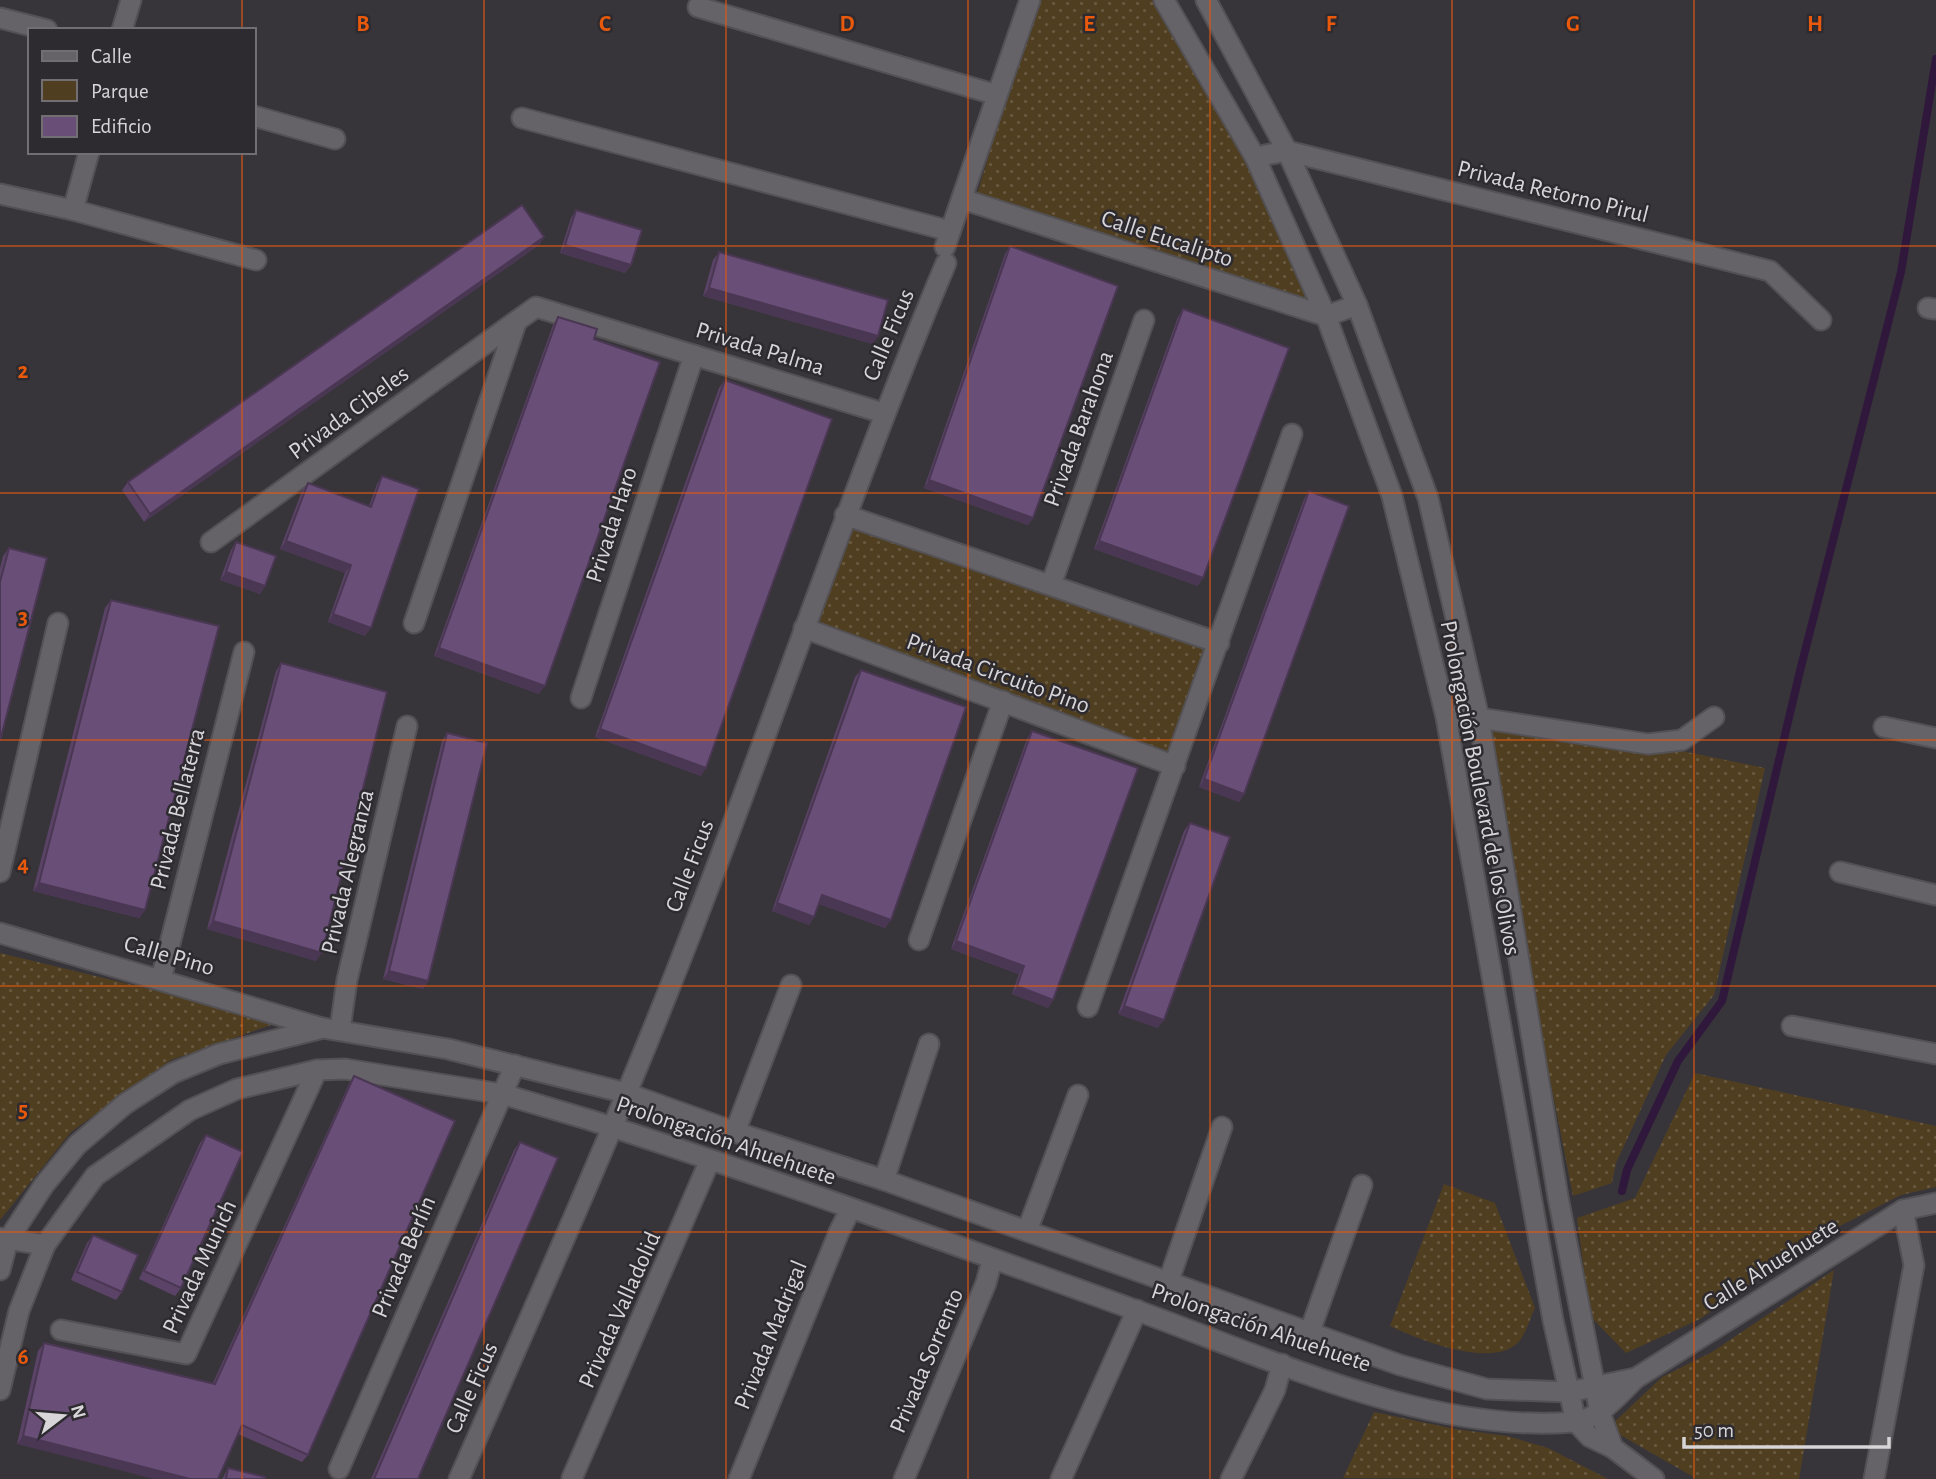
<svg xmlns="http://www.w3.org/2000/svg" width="1936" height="1479" viewBox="0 0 1936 1479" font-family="'Alegreya Sans',sans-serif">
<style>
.green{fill:url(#green-dots)}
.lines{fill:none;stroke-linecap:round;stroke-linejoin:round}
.stream{stroke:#30173c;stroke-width:8}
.minor-casing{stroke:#535154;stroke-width:23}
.tertiary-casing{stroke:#535154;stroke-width:23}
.minor{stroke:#666368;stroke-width:19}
.tertiary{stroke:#666368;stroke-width:19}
.wall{fill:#5a4366}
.shaded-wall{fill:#4a3753}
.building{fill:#694e77;stroke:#4a3753;stroke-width:2}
.grid{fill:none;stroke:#e8590c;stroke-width:2;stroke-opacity:0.55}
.labels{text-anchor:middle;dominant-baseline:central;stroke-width:5;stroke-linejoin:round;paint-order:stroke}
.street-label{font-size:24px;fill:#d7d5d8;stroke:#2e2b30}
.grid-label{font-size:23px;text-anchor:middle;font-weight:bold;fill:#e8590c;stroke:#2e2b30;stroke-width:5;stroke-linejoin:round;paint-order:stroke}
</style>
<defs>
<pattern id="green-dots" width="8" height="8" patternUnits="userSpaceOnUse" patternTransform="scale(1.75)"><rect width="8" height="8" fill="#4f3e20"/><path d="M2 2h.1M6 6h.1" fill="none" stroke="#685940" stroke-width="1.8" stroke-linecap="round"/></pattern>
</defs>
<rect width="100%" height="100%" fill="#38353a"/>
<!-- green -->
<g class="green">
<path d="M1036,0H1173L1326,316L975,201Z"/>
<path d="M856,520L1216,641L1173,765L815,631Z"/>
<path d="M1477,709L1765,768L1714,995L1666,1055L1616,1163L1612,1183L1573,1196Z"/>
<path d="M0,953L282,1021L171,1060L71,1132L0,1220Z"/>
<path d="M1695,1073L1936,1126V1187L1901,1195L1824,1234L1700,1319L1626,1353L1590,1316L1577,1218L1635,1198Z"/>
<path d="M1444,1184L1495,1203L1535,1308C1530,1318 1527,1330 1521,1339C1498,1372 1417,1339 1390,1326Z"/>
<path d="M1834,1270L1799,1479H1697L1608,1428L1662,1377L1712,1352Z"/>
<path d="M1374,1412L1455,1429L1507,1436L1548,1448L1608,1479L1343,1478Z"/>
</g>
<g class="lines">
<!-- stream -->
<path class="stream" d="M1622,1191L1627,1170L1678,1061L1722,1001L1800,671L1901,272L1936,59"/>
<defs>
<g id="minor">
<path d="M698,7L997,95"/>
<path d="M0,18L47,30"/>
<path d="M122,30L131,0"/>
<path d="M254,116L335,139"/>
<path d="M522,118L950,231"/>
<path d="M1255,157L1287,151L1770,271L1821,320"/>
<path d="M0,194L73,210L256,260"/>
<path d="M962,199L1326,316L1357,305"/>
<path d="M73,210L89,152"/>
<path d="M945,247L1030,0"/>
<path d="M1928,308L1936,309"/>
<path d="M845,515L1219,643"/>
<path d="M211,542L536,307L883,413"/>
<path d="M1051,585L1144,320"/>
<path d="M414,623L516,323"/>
<path d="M804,628L1175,766"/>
<path d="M581,698L694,355"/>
<path d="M1446,717L1479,718L1648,744L1682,740L1714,717"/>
<path d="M1884,727L1936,738"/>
<path d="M0,872L58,623"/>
<path d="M1840,872L1936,895"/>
<path d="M0,933L322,1028"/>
<path d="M919,940L1003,701"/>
<path d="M161,979L244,652"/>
<path d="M1088,1007L1292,434"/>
<path d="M1792,1026L1936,1054"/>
<path d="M340,1029L347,980L407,726"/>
<path d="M735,1132L791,985"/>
<path d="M884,1180L929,1044"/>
<path d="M1027,1231L1078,1095"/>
<path d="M0,1238L45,1245"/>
<path d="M0,1270L8,1240L44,1185L77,1145L125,1104L173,1073L219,1054L323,1028L448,1049L626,1093L735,1132L884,1180L1400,1365L1487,1389L1569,1392L1636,1378"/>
<path d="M1169,1280L1222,1127"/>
<path d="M61,1330L186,1354L317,1070"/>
<path d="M1310,1331L1362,1185"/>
<path d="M0,1390L19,1311L45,1245L95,1176L190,1110L237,1089L317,1070L345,1069L502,1094L590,1120C774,1179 956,1245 1138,1311C1271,1359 1429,1434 1573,1422C1599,1420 1618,1395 1636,1378L1903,1210L1936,1203"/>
<path d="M339,1469L515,1065"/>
<path d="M572,1478L710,1160"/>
<path d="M459,1479C541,1292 625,1106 698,915C782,698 856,477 946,263"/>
<path d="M739,1479L839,1232L850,1210"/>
<path d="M904,1479L986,1283L992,1260"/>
<path d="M1061,1479L1137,1310"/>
<path d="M1231,1479L1275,1390L1282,1364"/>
<path d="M1874,1479L1914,1265L1903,1210"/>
</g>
<g id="tertiary">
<path d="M1164,0L1255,157L1326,316L1392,496L1446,717L1553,1320L1576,1422L1590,1437L1613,1448L1654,1479"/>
<path d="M1206,0L1287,151L1357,305L1428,498L1479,718L1558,1197L1600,1413L1613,1448"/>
</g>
</defs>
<!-- minor casing -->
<use href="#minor" class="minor-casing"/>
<!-- tertiary casing -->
<use href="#tertiary" class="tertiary-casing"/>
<!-- minor -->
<use href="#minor" class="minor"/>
<!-- tertiary -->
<use href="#tertiary" class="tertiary"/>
</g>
<!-- wall -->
<g class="wall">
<path d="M576,210L631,265L625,273L560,253L571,218Z"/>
<path d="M544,237L539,245L144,522L122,490L128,482Z"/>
<path d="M1010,246L1033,518L1028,525L924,488L1005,254Z"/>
<path d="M719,252L873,344L703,296L713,260Z"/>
<path d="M1183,309L1198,586L1094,549L1178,317Z"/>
<path d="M558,317L594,339L539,694L434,656L553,325Z"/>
<path d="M725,380L701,776L595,737L719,388Z"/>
<path d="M382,476L365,636L328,622L345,573L280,549L302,491L308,483L369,506L377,484Z"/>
<path d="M1309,491L1244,794L1239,802L1199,787L1304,499Z"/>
<path d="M236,542L265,586L260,594L220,580L231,550Z"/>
<path d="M9,548L0,741V568L3,556Z"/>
<path d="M111,600L145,910L139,918L33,891L105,608Z"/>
<path d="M281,663L316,961L207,929L276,671Z"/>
<path d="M861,670L885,928L819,904L814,917L809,925L772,911L855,677Z"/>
<path d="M1032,731L1053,1000L1048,1008L1012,994L1019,974L951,949L1027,739Z"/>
<path d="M447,733L428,981L423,989L383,979L442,741Z"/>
<path d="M1190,823L1158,1028L1118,1014L1184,831Z"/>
<path d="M354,1076L308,1455L302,1462L238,1434L17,1444L38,1351L44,1343L213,1383L349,1084Z"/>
<path d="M206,1135L181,1288L175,1296L139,1279L200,1143Z"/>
<path d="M520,1142L418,1479H371L514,1150Z"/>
<path d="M93,1235L122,1292L116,1300L71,1280L87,1243Z"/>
<path d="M228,1468L265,1479H222Z"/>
</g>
<!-- shaded-wall -->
<g class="shaded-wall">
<path d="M544,237L539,245L144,522L150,514Z"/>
<path d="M565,245L631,265L625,273L560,253Z"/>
<path d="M709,288L878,336L873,344L703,296Z"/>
<path d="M929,480L1033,518L1028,525L924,488Z"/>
<path d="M286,541L351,565L345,573L280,549Z"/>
<path d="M1099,541L1203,578L1198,586L1094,549Z"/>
<path d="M226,572L265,586L260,594L220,580Z"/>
<path d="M333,614L371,628L365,636L328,622Z"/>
<path d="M439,648L545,686L539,694L434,656Z"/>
<path d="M600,729L706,768L701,776L595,737Z"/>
<path d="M1204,779L1244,794L1239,802L1199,787Z"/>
<path d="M39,883L145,910L139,918L33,891Z"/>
<path d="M822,895L891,920L885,928L816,903Z"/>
<path d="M777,903L814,917L809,925L772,911Z"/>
<path d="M213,921L322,953L316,961L207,929Z"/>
<path d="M956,941L1024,966L1019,974L951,949Z"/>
<path d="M389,971L428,981L423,989L383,979Z"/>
<path d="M1017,986L1053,1000L1048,1008L1012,994Z"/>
<path d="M1124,1006L1164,1020L1158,1028L1118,1014Z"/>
<path d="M23,1436L190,1479H154L17,1444Z"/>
</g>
<!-- building -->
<g class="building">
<path d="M522,205L544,237L150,514L128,482Z"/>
<path d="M576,210L642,230L631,265L565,245Z"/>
<path d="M1010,246L1118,286L1033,518L929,480Z"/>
<path d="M719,252L888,300L878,336L709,288Z"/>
<path d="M1183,309L1289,348L1203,578L1099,541Z"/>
<path d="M558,317L597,329L594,339L660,362L545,686L439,648Z"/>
<path d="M725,380L832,419L706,768L600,729Z"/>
<path d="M382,476L419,489L371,628L333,614L351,565L286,541L308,483L371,507Z"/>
<path d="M1309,491L1349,506L1244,794L1204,779Z"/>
<path d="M236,542L276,556L265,586L226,572Z"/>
<path d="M9,548L47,558L0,741V582Z"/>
<path d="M111,600L219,626L145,910L39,883Z"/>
<path d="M281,663L387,692L322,953L213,921Z"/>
<path d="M861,670L966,707L891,920L822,895L814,917L777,903Z"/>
<path d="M1032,731L1138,768L1053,1000L1017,986L1024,966L956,941Z"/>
<path d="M447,733L487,743L428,981L389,971Z"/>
<path d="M1190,823L1230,837L1164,1020L1124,1006Z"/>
<path d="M354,1076L455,1121L308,1455L242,1425L218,1479H190L23,1436L44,1343L215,1384Z"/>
<path d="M206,1135L243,1152L181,1288L144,1271Z"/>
<path d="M520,1142L558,1158L418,1479H374Z"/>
<path d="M93,1235L138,1255L122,1292L77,1272Z"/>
<path d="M228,1468L265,1477V1479H226Z"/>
</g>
<!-- grid -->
<path class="grid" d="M242,0V30M484,0V1479M726,0V1479M968,0V1479M1210,0V1479M1452,0V1479M1694,0V1479M242,152V1479M0,246H1936M0,493H1936M0,740H1936M0,986H1936M0,1232H1936"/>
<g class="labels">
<!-- street labels -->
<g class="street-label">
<text transform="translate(1553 192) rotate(14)">Privada Retorno Pirul</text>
<text transform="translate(1167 239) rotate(18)">Calle Eucalipto</text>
<text transform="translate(889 335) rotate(-67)">Calle Ficus</text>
<text transform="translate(760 349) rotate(17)">Privada Palma</text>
<text transform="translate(349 413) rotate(-36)">Privada Cibeles</text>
<text transform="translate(1079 429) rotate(-70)">Privada Barahona</text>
<text transform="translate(612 525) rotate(-72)">Privada Haro</text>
<text transform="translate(998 674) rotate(20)">Privada Circuito Pino</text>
<text transform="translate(1480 788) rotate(79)">Prolongación Boulevard de los Olivos</text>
<text transform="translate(178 809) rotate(-76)">Privada Bellaterra</text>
<text transform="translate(690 866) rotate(-69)">Calle Ficus</text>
<text transform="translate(348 872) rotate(-77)">Privada Alegranza</text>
<text transform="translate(169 956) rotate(16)">Calle Pino</text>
<text transform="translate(726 1141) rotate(19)">Prolongación Ahuehuete</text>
<text transform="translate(404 1257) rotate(-67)">Privada Berlín</text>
<text transform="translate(1771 1265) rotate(-32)">Calle Ahuehuete</text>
<text transform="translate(200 1267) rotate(-65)">Privada Munich</text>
<text transform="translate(620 1310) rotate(-66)">Privada Valladolid</text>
<text transform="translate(1261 1328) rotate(19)">Prolongación Ahuehuete</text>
<text transform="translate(771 1335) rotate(-68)">Privada Madrigal</text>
<text transform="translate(927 1361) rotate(-67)">Privada Sorrento</text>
<text transform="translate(472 1388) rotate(-66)">Calle Ficus</text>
</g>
</g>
<g class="grid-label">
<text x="363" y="31">B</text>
<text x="605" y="31">C</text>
<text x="847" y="31">D</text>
<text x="1089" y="31">E</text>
<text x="1331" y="31">F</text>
<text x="1573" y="31">G</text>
<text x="1815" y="31">H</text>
<text x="23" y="378">2</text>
<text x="23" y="624">3</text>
<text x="23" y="871">4</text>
<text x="23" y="1117">5</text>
<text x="23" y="1364">6</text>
</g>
<!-- legend -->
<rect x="28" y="28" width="228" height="126" fill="#2e2b30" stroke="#726f73" stroke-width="2"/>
<rect x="42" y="51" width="35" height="10" fill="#666368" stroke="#726f73" stroke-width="2"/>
<text x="91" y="63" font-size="21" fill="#d7d5d8">Calle</text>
<rect x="42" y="80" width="35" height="21" fill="#4f3e20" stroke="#726f73" stroke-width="2"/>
<text x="91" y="98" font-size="21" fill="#d7d5d8">Parque</text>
<rect x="42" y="116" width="35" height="21" fill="#694e77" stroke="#726f73" stroke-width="2"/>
<text x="91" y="133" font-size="21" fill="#d7d5d8">Edificio</text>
<!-- north arrow -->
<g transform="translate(63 1416) rotate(74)" stroke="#2e2b30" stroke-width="5" paint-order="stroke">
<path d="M0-5L12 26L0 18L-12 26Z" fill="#d7d5d8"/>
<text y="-10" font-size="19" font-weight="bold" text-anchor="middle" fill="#d7d5d8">N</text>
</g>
<!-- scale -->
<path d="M1684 1437v10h205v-10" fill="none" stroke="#d7d5d8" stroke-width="3.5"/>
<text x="1694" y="1437" font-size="21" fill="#d7d5d8" stroke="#2e2b30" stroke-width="5" paint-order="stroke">50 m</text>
</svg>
